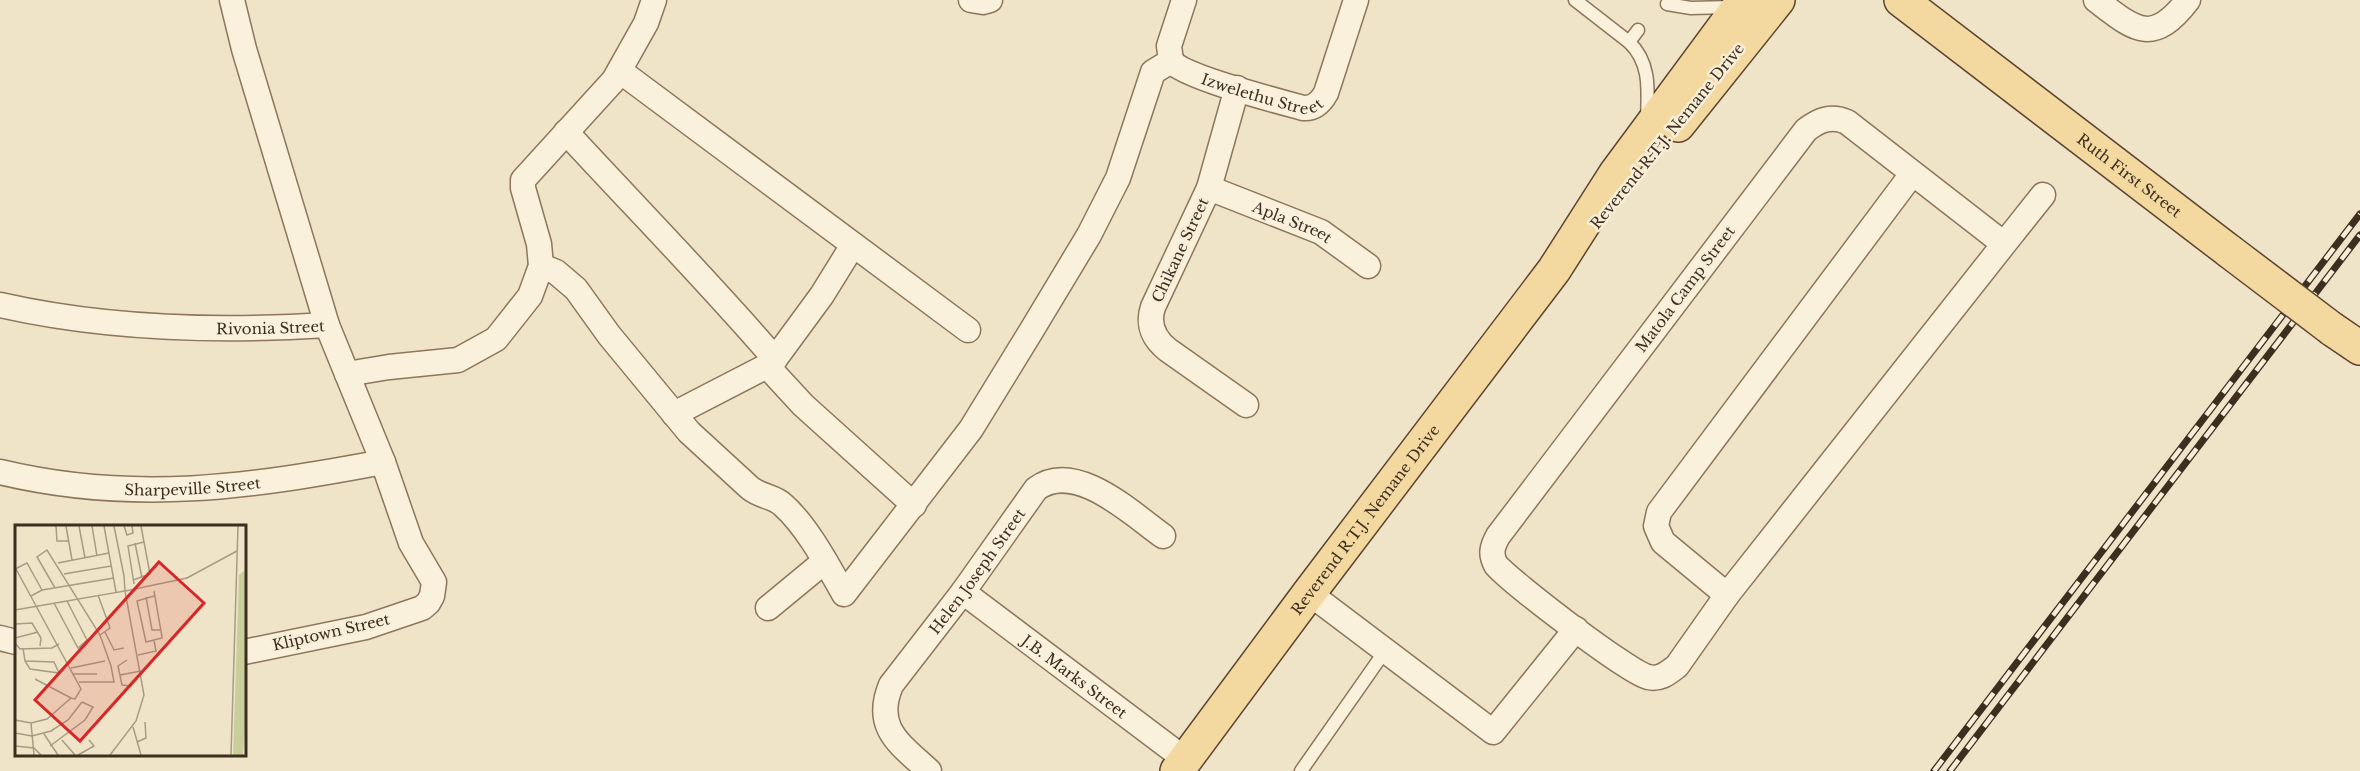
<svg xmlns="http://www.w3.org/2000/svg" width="2360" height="771" viewBox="0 0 2360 771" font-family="'Libre Baskerville',serif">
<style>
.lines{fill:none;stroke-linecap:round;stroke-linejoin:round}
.service-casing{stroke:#8d765c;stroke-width:15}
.minor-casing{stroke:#8d765c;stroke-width:27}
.primary-casing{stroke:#5b4430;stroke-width:36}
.service{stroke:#faf1dc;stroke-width:12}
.minor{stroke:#faf1dc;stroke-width:24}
.primary{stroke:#f3d9a0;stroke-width:33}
.rail-casing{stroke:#3d2e20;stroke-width:7}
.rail{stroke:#f7eed8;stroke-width:4.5;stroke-dasharray:14;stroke-linecap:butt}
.primary-bridge-casing{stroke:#5b4430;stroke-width:36;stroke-linecap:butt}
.primary-bridge{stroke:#f3d9a0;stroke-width:33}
.labels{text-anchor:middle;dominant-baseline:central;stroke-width:5;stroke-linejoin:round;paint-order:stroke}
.street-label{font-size:15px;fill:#3d2e20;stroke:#f7eed8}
.inset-road{fill:none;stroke:#a89b85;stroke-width:1.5}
.view{fill:#d62828;fill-opacity:0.15;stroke:#d62828;stroke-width:3}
.inset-edge{fill:none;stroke:#3d2e20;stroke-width:3}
</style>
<rect width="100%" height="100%" fill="#f0e4c8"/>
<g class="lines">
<defs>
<g id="service">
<path d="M1575,0L1629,42"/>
<path d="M1667,4L1691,8L1731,7"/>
<path d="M1638,30L1629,42C1651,63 1648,90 1647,119"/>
<path d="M1301,771L1385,651"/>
</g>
<g id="minor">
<path d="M232,0L244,49L327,325"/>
<path d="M971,0L983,2L990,0"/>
<path d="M2096,0C2134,29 2152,47 2188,0"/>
<path id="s1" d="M1171,61C1184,77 1278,101 1303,108C1314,109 1321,102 1326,93L1356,0"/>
<path d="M1171,61L1169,46L1184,0"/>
<path d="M620,71L968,330"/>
<path d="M1237,88L1209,188L1153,307C1147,325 1154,339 1168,350L1246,405"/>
<path d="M566,132C636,208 708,281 775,359"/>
<path id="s2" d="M1209,188L1321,232L1368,266"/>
<path d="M2004,244L1847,122C1831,115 1819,120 1806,130L1498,536C1492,547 1490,554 1496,565C1512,583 1629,673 1648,677C1660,680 1668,673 1677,666L1727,595L2004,244L2043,195"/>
<path d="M541,266L556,272L576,289L609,335L689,432L750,488C761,497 774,496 783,505C807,526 828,566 844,594L971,429L1030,333L1089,235L1118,178L1153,72L1171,61"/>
<path id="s3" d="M0,305C106,329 219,332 327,325L383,462L411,543L434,582L432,596L428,603L422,608L366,627L244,652"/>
<path d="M767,366L803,405L914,505"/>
<path d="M347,374L389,367L458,360L496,339L530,296L541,266L539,244L523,188V180L614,80L646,23L654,0"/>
<path d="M674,414L769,365L775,359L822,295L853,245"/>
<path id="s4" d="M0,472C133,504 251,487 383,462"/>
<path id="s5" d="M963,592L1186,760"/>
<path d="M1309,593L1493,732L1576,629"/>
<path d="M1727,595L1663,542L1656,526L1659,512L1912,174"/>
<path d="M768,608L825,561"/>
<path d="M0,638L16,642"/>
<path id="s6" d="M929,771C900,744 873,728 891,685L963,592L1036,489C1075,459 1132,514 1163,536"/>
</g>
<g id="primary">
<path id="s7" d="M1901,0L2229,251"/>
<path d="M1678,125L1778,0"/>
<path d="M2332,329L2360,348"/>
<path id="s8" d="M1177,771L1309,593L1554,270L1616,173L1744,0"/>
</g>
</defs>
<!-- service casing -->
<use href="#service" class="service-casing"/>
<!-- minor casing -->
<use href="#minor" class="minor-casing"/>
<!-- primary casing -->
<use href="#primary" class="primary-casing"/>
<!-- service -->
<use href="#service" class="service"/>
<!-- minor -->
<use href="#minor" class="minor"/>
<!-- primary -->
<use href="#primary" class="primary"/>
<defs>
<g id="rail">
<path d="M1934,771L2360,214"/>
<path d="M1950,771L2360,235"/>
</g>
</defs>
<!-- rail casing -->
<use href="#rail" class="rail-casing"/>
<!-- rail -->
<use href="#rail" class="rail"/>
<defs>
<path id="primary-bridge" d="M2229,251L2332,329"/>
</defs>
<!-- primary-bridge casing -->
<use href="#primary-bridge" class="primary-bridge-casing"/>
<!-- primary-bridge -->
<use href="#primary-bridge" class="primary-bridge"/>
</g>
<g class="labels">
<!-- street labels -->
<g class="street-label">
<text stroke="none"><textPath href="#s1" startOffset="98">Izwelethu Street</textPath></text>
<text transform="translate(1667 136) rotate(-51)">Reverend R.T.J. Nemane Drive</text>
<text stroke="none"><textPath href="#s7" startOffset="288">Ruth First Street</textPath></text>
<text stroke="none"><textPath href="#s2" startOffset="90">Apla Street</textPath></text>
<text transform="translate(1180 250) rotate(-65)">Chikane Street</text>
<text transform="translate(1685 289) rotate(-53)">Matola Camp Street</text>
<text stroke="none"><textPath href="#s3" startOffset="272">Rivonia Street</textPath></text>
<text stroke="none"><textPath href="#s4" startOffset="194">Sharpeville Street</textPath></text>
<text stroke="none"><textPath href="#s8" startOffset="314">Reverend R.T.J. Nemane Drive</textPath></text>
<text stroke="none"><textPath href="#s6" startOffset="246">Helen Joseph Street</textPath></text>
<text transform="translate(331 632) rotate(-13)">Kliptown Street</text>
<text stroke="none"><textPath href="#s5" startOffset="140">J.B. Marks Street</textPath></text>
</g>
</g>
<!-- overview -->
<g transform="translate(15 525)">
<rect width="231" height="231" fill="#f0e4c8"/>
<path d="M231,44V194L228,230H218L224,50Z" fill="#c9cf9b"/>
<path class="inset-road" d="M41,1L42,16H54M51,1L57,35M64,1L70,33M77,1L82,31M89,1L101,67M99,1L109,51M109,1L112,10L118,8L117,1M120,18L127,53M43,38L94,28M0,44L12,38L27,65M49,49L96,41M118,55L135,49L126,1M119,59L113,21L129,17M40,63L22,32L32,25L85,110L96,141L99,157H64M139,66L147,112V113L131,117L122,76L139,71M83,70L95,103L85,110M16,71L27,65L99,53M131,72L137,105H145M39,78L63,123L72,115L52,76M0,85L110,66L109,51M0,99L17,98L26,113L25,121M90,107L99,125L109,123M0,113L23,107M0,118L5,124L37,123L44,119M8,123L10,136L15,144L44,148L39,137L10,136M123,130L141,126L139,116M112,135L103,141L107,160L117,161M56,143L90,136M57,149H82M105,150L126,146M20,154L56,173M0,195L16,198L32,194L56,173L60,174L66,164L1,44M16,198L19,230M118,202L126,230M0,208L17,211L36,206L53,195L67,177M29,209L43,230M47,215L60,230M122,217L131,213L130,197M0,221L19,223L26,230M35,221L70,195L78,182L67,177M63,230L79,221L74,215M95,230L121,196L129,170L110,66L172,53L222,26M216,230L223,1"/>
<path class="view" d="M144,37L189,78L65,216L20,175Z"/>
<rect width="231" height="231" class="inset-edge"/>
</g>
</svg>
